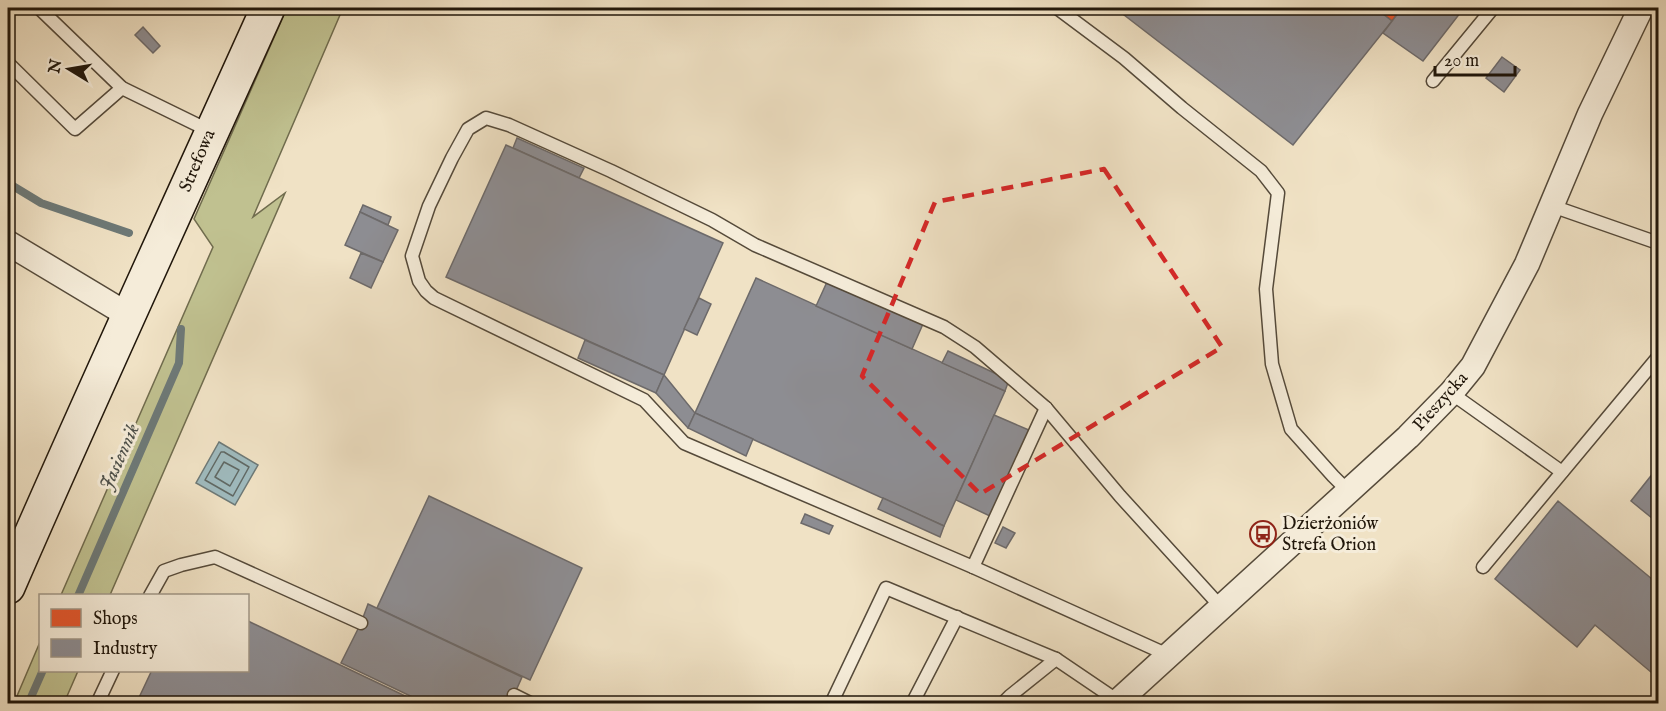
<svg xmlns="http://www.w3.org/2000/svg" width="1666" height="711" viewBox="0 0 1666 711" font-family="'IM FELL English',serif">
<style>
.green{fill:#c0c190;stroke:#706c4e;stroke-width:1.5}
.water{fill:#9fbbbf;stroke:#6d7977;stroke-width:1.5}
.shops{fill:#e4572e;stroke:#aa4424;stroke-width:1.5}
.industry{fill:#8d8d92;stroke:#6d6a6a;stroke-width:1.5}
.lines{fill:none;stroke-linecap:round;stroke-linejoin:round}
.shore{stroke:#606965;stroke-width:1.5}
.stream{stroke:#6d7977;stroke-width:8}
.lane-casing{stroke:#554a3a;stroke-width:15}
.street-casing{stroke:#554a3a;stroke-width:27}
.secondary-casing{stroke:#21170b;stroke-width:36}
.lane{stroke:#f5ecd9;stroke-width:12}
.street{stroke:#f5ecd9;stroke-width:24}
.secondary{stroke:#f5ecd9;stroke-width:33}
.marked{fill:none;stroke:#d62828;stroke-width:4.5;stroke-dasharray:12 8;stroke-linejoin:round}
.labels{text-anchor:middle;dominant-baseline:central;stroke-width:6;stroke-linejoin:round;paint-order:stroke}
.street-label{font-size:18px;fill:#21170b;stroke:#f5ecd9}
.poi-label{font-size:18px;fill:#21170b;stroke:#f5ecd9;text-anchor:start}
.water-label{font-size:20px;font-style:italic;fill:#4d504a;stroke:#f5ecd9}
</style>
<rect width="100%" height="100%" fill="#f0e2c5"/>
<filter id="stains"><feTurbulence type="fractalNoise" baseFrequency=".00333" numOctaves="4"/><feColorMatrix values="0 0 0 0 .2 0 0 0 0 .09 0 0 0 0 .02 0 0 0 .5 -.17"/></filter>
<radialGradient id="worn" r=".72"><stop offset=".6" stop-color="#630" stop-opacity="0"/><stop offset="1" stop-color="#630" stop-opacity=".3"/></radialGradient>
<!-- green -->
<g class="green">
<path d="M287,8H343L253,217L285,193L110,595H61L213,247L194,219Z"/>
<path d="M40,642V670L78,671L64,703H14Z"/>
</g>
<!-- water -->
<path class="water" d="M219,442L258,465L235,505L196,483Z"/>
<!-- shops -->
<path class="shops" d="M1375,8H1402L1392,21Z"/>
<!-- industry -->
<g class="industry">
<path d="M1115,8H1375L1392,21L1293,145Z"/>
<path d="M1402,8H1464L1423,61L1383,33Z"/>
<path d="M143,27L160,46L153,53L135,35Z"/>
<path d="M1502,57L1520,70L1504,92L1486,78Z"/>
<path d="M517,138L584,168L579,178L513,148Z"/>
<path d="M506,145L723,243L664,375L446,277Z"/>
<path d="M363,205L391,217L388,225L360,212Z"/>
<path d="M360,212L398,230L383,262L345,245Z"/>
<path d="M361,253L383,262L371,288L350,278Z"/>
<path d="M756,278L1005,391L944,526L695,413Z"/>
<path d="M827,282L923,324L912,349L816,306Z"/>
<path d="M699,298L711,304L697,335L684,329Z"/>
<path d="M585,340L664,375L656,393L578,358Z"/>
<path d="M948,351L1009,380L1005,391L942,363Z"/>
<path d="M664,375L695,413L688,428L656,393Z"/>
<path d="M695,413L753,439L746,456L688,428Z"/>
<path d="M994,415L1031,431L992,517L956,500Z"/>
<path d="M1658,467V523L1631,501Z"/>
<path d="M429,496L582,568L530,680L377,608Z"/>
<path d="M883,498L944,526L940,537L878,509Z"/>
<path d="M1558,501L1658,584V678L1595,625L1577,647L1495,579Z"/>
<path d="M805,514L833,526L829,534L801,523Z"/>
<path d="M1003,527L1015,533L1006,548L995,543Z"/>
<path d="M368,604L522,677L510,704H427L341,663L361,623Z"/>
<path d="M248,621L422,704H136L152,670H248Z"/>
</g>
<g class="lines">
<!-- shore -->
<g class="shore">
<path d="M221,452H224L249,467L233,496L205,480Z"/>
<path d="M224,462L239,470L230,486L215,477Z"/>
</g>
<!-- stream -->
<g class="stream">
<path d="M8,183L41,203L129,233"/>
<path d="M78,596L179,363L181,329"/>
<path d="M28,704L43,670"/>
</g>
<defs>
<g id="lane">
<path d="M39,8L122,88L210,131"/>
<path d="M1057,8L1124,58L1182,108L1261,171L1278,193L1266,289L1272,364L1291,429L1333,476L1348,491"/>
<path d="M8,63L75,129L122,88"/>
<path d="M1433,81L1493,8"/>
<path d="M1552,206L1658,243"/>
<path d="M1451,393L1562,472"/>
<path d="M973,567L1046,408"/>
<path d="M1483,567L1658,357"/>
<path d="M150,596L164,571L181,565L215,557L361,623"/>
<path d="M1168,655L973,567L684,443L644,400L434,298L426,291L419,281L412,256L429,206L452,158L468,129L486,118L509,125L611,171L712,220L755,245L944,327L975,347L1046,408L1120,496L1221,607"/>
<path d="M514,695L532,704"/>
<path d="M97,704L113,670"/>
<path d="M831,704L886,588L1056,659"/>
<path d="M912,704L957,617"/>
<path d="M1002,704L1010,696L1056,659L1118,701"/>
</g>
<g id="street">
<path d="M8,243L128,315"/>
<path d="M1115,704L1408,437L1451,393L1473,366L1527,264L1590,114L1641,8"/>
</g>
<path id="secondary" d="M8,587C92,393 181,201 268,8"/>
</defs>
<!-- lane casing -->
<use href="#lane" class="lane-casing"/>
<!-- street casing -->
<use href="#street" class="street-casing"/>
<!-- secondary casing -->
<use href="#secondary" class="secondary-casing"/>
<!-- lane -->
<use href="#lane" class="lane"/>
<!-- street -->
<use href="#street" class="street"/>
<!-- secondary -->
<use href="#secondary" class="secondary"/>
</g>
<!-- marked area -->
<path class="marked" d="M1104,169L1222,347L980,494L862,376L935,202Z"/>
<!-- icons -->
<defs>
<symbol id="bus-ring" viewBox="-11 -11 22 22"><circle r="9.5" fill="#f5ecd9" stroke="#8f2418" stroke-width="1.5"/><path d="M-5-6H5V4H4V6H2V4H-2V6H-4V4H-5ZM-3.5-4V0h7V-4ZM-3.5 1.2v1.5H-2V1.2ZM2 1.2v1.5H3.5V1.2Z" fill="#8f2418"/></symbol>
</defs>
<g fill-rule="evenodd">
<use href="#bus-ring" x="1248" y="519" width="30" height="30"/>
</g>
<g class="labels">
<!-- street labels -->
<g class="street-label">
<text transform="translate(198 161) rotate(-67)">Strefowa</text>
<text transform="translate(1441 402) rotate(-48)">Pieszycka</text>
</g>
<!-- poi labels -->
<g class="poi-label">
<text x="1282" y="524">Dzierżoniów<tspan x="1282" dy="21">Strefa Orion</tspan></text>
</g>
<!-- water labels -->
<g class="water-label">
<text transform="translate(120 457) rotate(-66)">Jasiennik</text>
</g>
</g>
<!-- margin -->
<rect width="1666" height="711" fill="none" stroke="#f0e2c5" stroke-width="30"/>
<rect x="9" y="9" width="1648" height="693" fill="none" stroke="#21170b" stroke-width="3"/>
<rect x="15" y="15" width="1636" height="681" fill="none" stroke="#21170b" stroke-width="1.5"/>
<!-- legend -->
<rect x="39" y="594" width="210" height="78" fill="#f5ecd9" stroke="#a09787" stroke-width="1.5"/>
<rect x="51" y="609" width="30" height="18" fill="#e4572e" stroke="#a09787" stroke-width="1.5"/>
<text x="93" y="624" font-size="18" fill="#21170b">Shops</text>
<rect x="51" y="639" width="30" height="18" fill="#8d8d92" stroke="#a09787" stroke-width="1.5"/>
<text x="93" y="654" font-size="18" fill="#21170b">Industry</text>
<!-- north arrow -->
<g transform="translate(69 69) rotate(281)" stroke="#f5ecd9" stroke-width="4.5" paint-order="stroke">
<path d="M0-4.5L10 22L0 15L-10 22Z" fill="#21170b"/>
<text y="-9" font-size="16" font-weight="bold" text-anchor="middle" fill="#21170b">N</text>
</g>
<!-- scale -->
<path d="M1435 66v9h80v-9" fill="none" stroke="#21170b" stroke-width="3"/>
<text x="1444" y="66" font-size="18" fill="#21170b" stroke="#f5ecd9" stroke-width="4.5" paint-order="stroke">20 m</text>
<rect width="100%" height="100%" filter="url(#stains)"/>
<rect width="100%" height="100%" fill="url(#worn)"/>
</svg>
